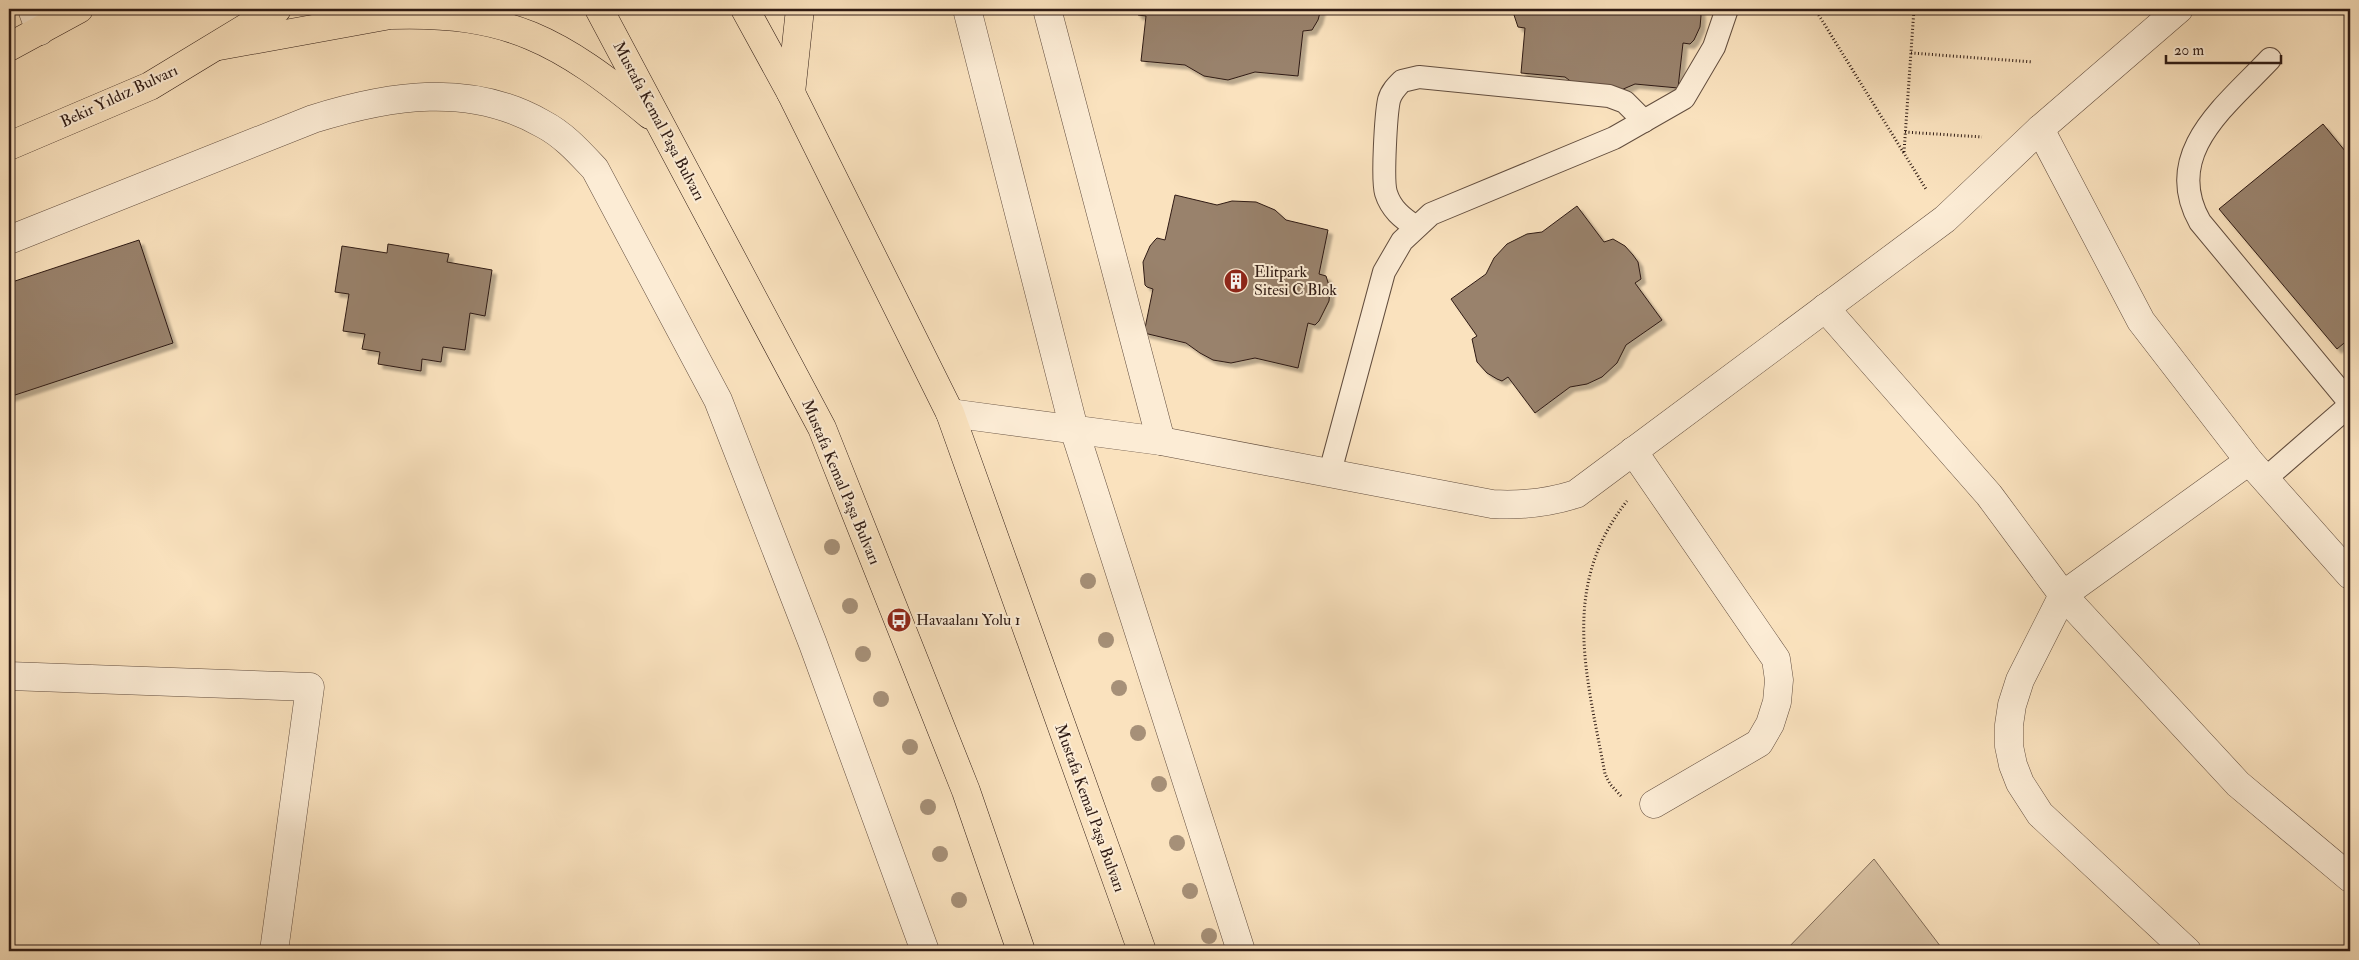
<svg xmlns="http://www.w3.org/2000/svg" width="2359" height="960" viewBox="0 0 2359 960" font-family="'IM FELL Double Pica',serif">
<style>
.green{fill:#d7c0a1;stroke:#836e5a}
.building{fill:#99826c;stroke:#2f1b14;filter:url(#shadow)}
.lines{fill:none;stroke-linecap:round;stroke-linejoin:round}
.lane-casing{stroke:#624d3e;stroke-width:24}
.street-casing{stroke:#624d3e;stroke-width:29}
.primary-casing{stroke:#2f1b14;stroke-width:29}
.path{stroke:#2f1b14;stroke-width:3;stroke-dasharray:1 2.5;stroke-linecap:butt}
.lane{stroke:#fcecd5;stroke-width:22}
.street{stroke:#fcecd5;stroke-width:28}
.primary{stroke:#fae2be;stroke-width:28}
.tree{fill:#a69078}
.labels{text-anchor:middle;dominant-baseline:central;stroke-width:4;stroke-linejoin:round;paint-order:stroke}
.street-label{font-size:16px;fill:#2f1b14;stroke:#fcecd5}
.poi-label{font-size:16px;fill:#2f1b14;stroke:#fcecd5;text-anchor:start}
</style>
<defs>
<filter id="shadow"><feDropShadow dx="4.5" dy="4.5" stdDeviation="1" flood-color="#0004"/></filter>
</defs>
<rect width="100%" height="100%" fill="#fae2be"/>
<filter id="stains"><feTurbulence type="fractalNoise" baseFrequency=".004" numOctaves="4"/><feColorMatrix values="0 0 0 0 .2 0 0 0 0 .09 0 0 0 0 .02 0 0 0 .5 -.17"/></filter>
<radialGradient id="worn" r=".72"><stop offset=".6" stop-color="#630" stop-opacity="0"/><stop offset="1" stop-color="#630" stop-opacity=".3"/></radialGradient>
<!-- green -->
<path class="green" d="M1874,859L1944,951H1785Z"/>
<!-- building -->
<g class="building">
<path d="M1135,9H1321L1318,20L1312,30L1303,31L1298,76L1255,72L1228,80L1204,76L1185,65L1141,61L1146,16L1138,15Z"/>
<path d="M1512,9H1700L1701,16L1700,27L1694,40L1690,44L1683,43L1678,88L1635,84L1621,90L1573,83L1565,77L1521,73L1525,28L1518,27Z"/>
<path d="M2323,124L2350,157V338L2337,349L2219,209Z"/>
<path d="M1175,195L1217,205L1232,201L1256,202L1275,210L1286,220L1328,230L1319,274L1326,276L1330,289L1329,301L1319,321L1315,325L1308,323L1298,368L1255,358L1231,363L1213,360L1200,353L1186,343L1144,333L1153,289L1147,287L1145,285L1143,262L1150,246L1155,240L1157,238L1165,240Z"/>
<path d="M1577,206L1604,242L1613,239L1625,246L1633,255L1638,262L1641,279L1635,283L1662,320L1626,345L1617,363L1602,377L1587,384L1570,387L1535,413L1508,377L1502,381L1497,379L1487,373L1477,362L1472,339L1477,336L1451,299L1486,274L1494,258L1507,244L1527,234L1542,232Z"/>
<path d="M139,240L173,343L9,397V283Z"/>
<path d="M388,244L449,254L447,262L492,270L485,316L470,313L465,350L443,347L441,362L422,359L421,371L378,364L380,352L362,349L365,334L343,331L349,294L335,292L342,246L387,253Z"/>
</g>
<g class="lines">
<defs>
<g id="lane">
<path d="M2270,59C2227,105 2161,153 2200,222L2350,403"/>
<path d="M1416,227C1402,218 1391,209 1386,193C1382,180 1386,114 1389,100C1391,92 1397,86 1402,81L1419,77L1609,96L1625,102L1644,121"/>
<path d="M1330,472L1384,272L1402,241L1431,214L1614,138L1684,98L1714,47L1727,9"/>
<path d="M2265,479L2350,405"/>
</g>
<g id="street">
<path d="M32,9L40,31"/>
<path d="M967,9L1074,429L1241,951"/>
<path d="M1047,9L1161,441"/>
<path d="M2040,129L2141,321L2249,461L2350,575"/>
<path d="M9,240L313,119C390,95 470,82 543,124C564,135 579,152 595,169L718,400L813,644L925,951"/>
<path d="M1825,308L1989,495L2063,595L2238,784L2350,878"/>
<path d="M950,413L1161,441L1492,504C1522,506 1547,503 1576,494L1945,219L2040,129L2179,9"/>
<path d="M1633,451L1776,659L1779,680L1777,702L1770,724L1759,743L1654,804"/>
<path d="M9,676L310,687L274,951"/>
<path d="M2187,951L2040,814L2020,783L2013,765L2009,746V725L2012,705L2020,680L2063,595L2249,461"/>
</g>
<g id="primary">
<path d="M599,9L822,428L966,791L1021,951"/>
<path d="M745,9L791,93L950,413L1142,951"/>
<path d="M219,46L390,15C508,11 561,41 650,115"/>
<path d="M9,47L79,9"/>
<path d="M791,93L800,9"/>
<path d="M9,146L150,86L277,9"/>
</g>
</defs>
<!-- lane casing -->
<use href="#lane" class="lane-casing"/>
<!-- street casing -->
<use href="#street" class="street-casing"/>
<!-- primary casing -->
<use href="#primary" class="primary-casing"/>
<!-- path -->
<g class="path">
<path d="M1815,9L1926,189"/>
<path d="M1911,53L2033,62"/>
<path d="M1905,132L1982,137"/>
<path d="M1904,152L1914,9"/>
<path d="M1621,796L1610,784L1605,774C1587,676 1559,587 1627,501"/>
</g>
<!-- lane -->
<use href="#lane" class="lane"/>
<!-- street -->
<use href="#street" class="street"/>
<!-- primary -->
<use href="#primary" class="primary"/>
</g>
<!-- trees -->
<g class="tree">
<circle cx="832" cy="547" r="8"/>
<circle cx="1088" cy="581" r="8"/>
<circle cx="850" cy="606" r="8"/>
<circle cx="1106" cy="640" r="8"/>
<circle cx="863" cy="654" r="8"/>
<circle cx="1119" cy="688" r="8"/>
<circle cx="881" cy="699" r="8"/>
<circle cx="1138" cy="733" r="8"/>
<circle cx="910" cy="747" r="8"/>
<circle cx="1159" cy="784" r="8"/>
<circle cx="928" cy="807" r="8"/>
<circle cx="1177" cy="843" r="8"/>
<circle cx="940" cy="854" r="8"/>
<circle cx="1190" cy="891" r="8"/>
<circle cx="959" cy="900" r="8"/>
<circle cx="1209" cy="936" r="8"/>
</g>
<!-- icons -->
<defs>
<symbol id="building-disc" viewBox="-11 -11 22 22"><circle r="9.5" fill="#8f2418" stroke="#fcecd5"/><path d="M-4-6H4V6H1V3H-1V6H-4ZM-2.5-4.3h1.7v1.8h-1.7ZM.8-4.3h1.7v1.8H.8ZM-2.5-1h1.7V.8h-1.7ZM.8-1h1.7V.8H.8Z" fill="#fff"/></symbol>
<symbol id="bus-disc" viewBox="-11 -11 22 22"><circle r="9.5" fill="#8f2418" stroke="#fcecd5"/><path d="M-5-6H5V4H4V6H2V4H-2V6H-4V4H-5ZM-3.5-4V0h7V-4ZM-3.5 1.2v1.5H-2V1.2ZM2 1.2v1.5H3.5V1.2Z" fill="#fff"/></symbol>
</defs>
<g fill-rule="evenodd">
<use href="#building-disc" x="1222" y="267" width="28" height="28"/>
<use href="#bus-disc" x="885" y="606" width="28" height="28"/>
</g>
<g class="labels">
<!-- street labels -->
<g class="street-label">
<text transform="translate(119 96) rotate(-25)">Bekir Yıldız Bulvarı</text>
<text transform="translate(659 121) rotate(62)">Mustafa Kemal Paşa Bulvarı</text>
<text transform="translate(841 482) rotate(67)">Mustafa Kemal Paşa Bulvarı</text>
<text transform="translate(1090 808) rotate(70)">Mustafa Kemal Paşa Bulvarı</text>
</g>
<!-- poi labels -->
<g class="poi-label">
<text x="1254" y="272">Elitpark<tspan x="1254" dy="18">Sitesi C Blok</tspan></text>
<text x="916" y="620">Havaalanı Yolu 1</text>
</g>
</g>
<!-- margin -->
<rect width="2359" height="960" fill="none" stroke="#fae2be" stroke-width="30"/>
<rect x="10" y="10" width="2339" height="940" fill="none" stroke="#2f1b14" stroke-width="2.5"/>
<rect x="15" y="15" width="2329" height="930" fill="none" stroke="#2f1b14"/>
<!-- scale -->
<path d="M2166 55v8h115v-8" fill="none" stroke="#2f1b14" stroke-width="2.5"/>
<text x="2174" y="55" font-size="15" fill="#2f1b14" stroke="#fcecd5" stroke-width="4" paint-order="stroke">20 m</text>
<rect width="100%" height="100%" filter="url(#stains)"/>
<rect width="100%" height="100%" fill="url(#worn)"/>
</svg>
